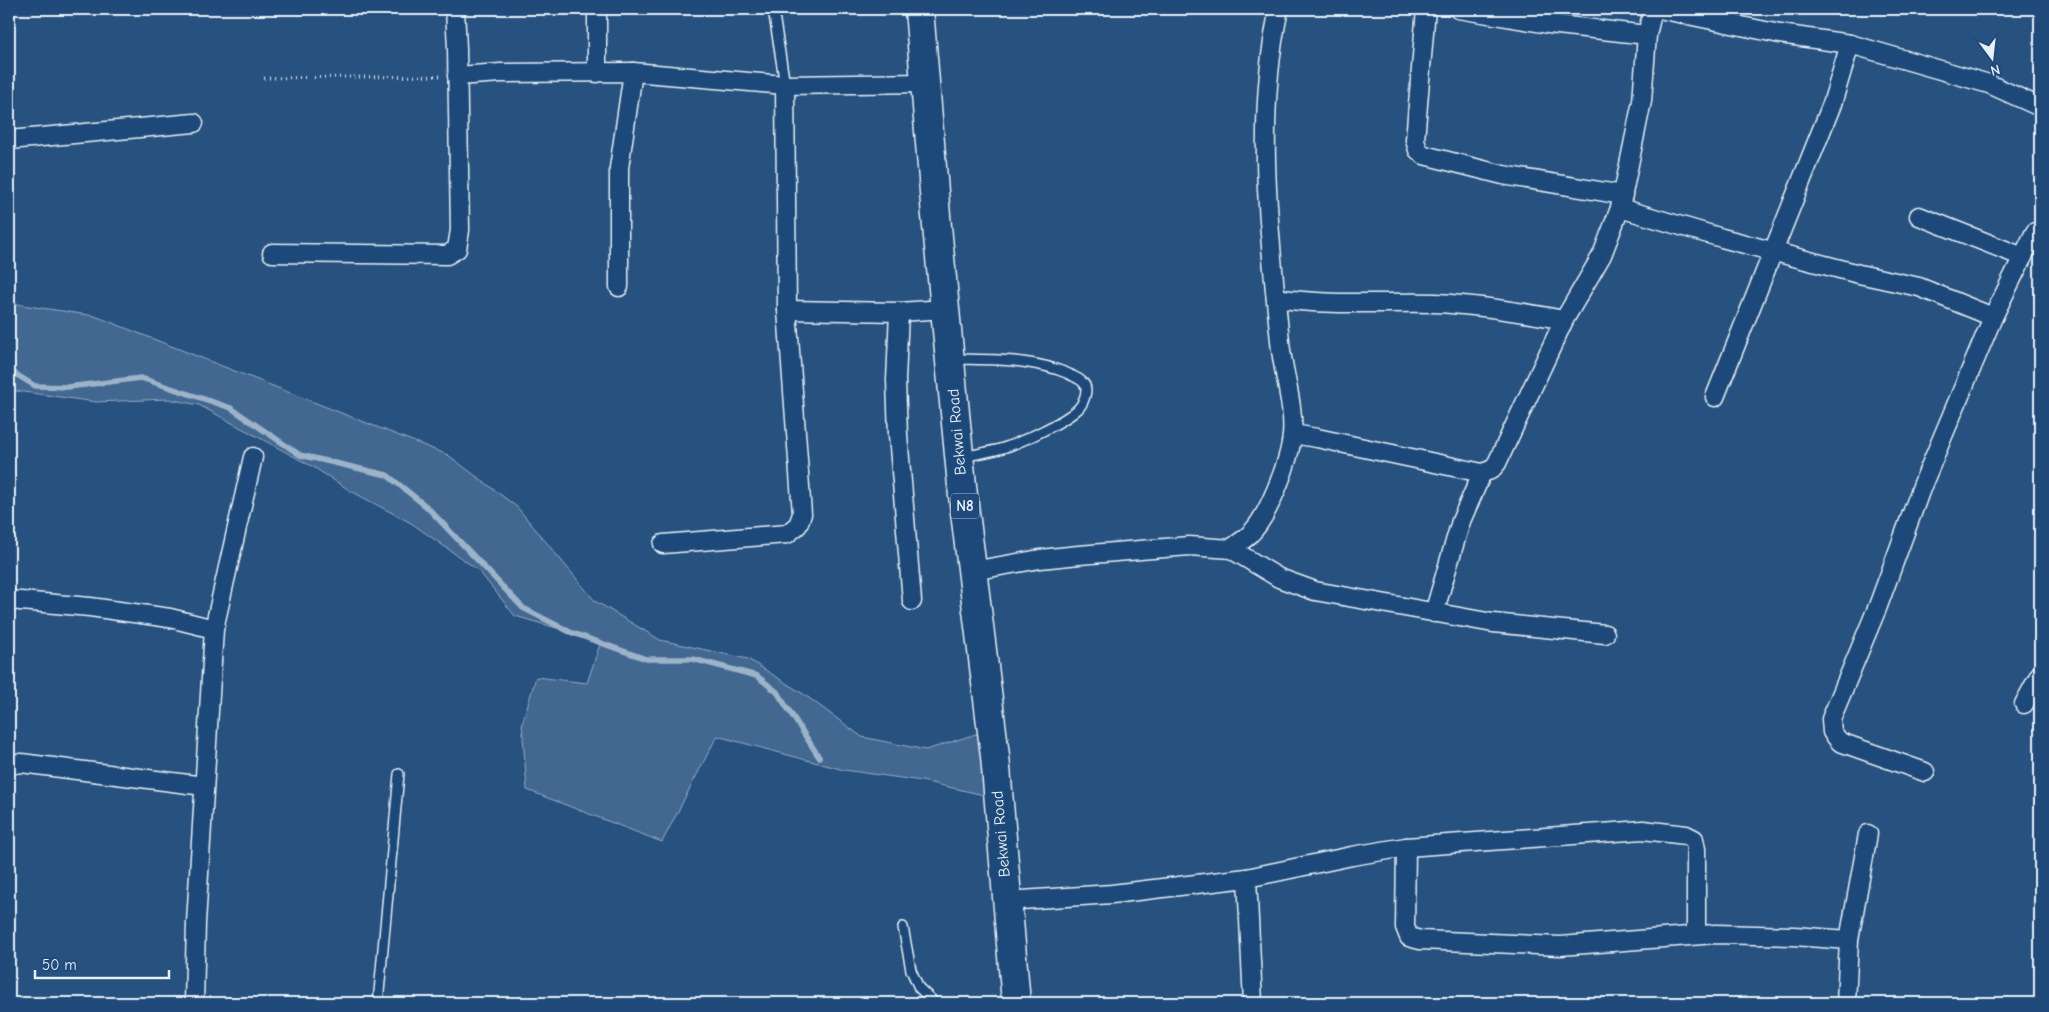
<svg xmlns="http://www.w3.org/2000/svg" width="2049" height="1012" viewBox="0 0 2049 1012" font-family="'Comic Neue',sans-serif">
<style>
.green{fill:#436891;stroke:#96acc4}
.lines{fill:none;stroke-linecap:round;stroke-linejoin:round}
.stream{stroke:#9db3c9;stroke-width:5.5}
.lane-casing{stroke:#e8f1f8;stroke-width:12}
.street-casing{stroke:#e8f1f8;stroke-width:21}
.highway-casing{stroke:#e8f1f8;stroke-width:31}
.path{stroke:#e8f1f8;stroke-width:3;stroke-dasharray:1 4;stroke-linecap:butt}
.lane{stroke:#1f4a7a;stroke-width:9}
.street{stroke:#1f4a7a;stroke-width:18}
.highway{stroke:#1f4a7a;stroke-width:28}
.labels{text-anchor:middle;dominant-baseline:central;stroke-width:4.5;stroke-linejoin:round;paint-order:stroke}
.shield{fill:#1f4a7a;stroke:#acbfd2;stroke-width:1}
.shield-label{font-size:15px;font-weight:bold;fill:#e8f1f8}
.street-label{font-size:16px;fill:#e8f1f8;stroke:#1f4a7a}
</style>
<rect width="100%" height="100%" fill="#27517f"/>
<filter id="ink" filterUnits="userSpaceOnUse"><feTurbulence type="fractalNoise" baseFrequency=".02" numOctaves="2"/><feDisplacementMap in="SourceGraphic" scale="10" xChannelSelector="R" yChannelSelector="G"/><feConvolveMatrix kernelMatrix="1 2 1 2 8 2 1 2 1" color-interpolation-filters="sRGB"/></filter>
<g filter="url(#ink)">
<!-- green -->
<path class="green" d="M9,303L95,316L448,455L517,507L595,601L660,640L748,659L805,695L862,737L926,750L982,732L988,796L922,781L844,770L717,736L662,842L527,790L522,724L536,677L587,683L601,641L515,616L478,570L411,523L349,490L315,468L199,405L168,399L96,402L9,390Z"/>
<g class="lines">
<!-- stream -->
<path class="stream" d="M9,370L35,386L68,387L141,378L231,408L300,455L387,475L427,507L523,608L570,632L646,659H693L757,676L777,692L819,757"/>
<defs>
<g id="lane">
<path d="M773,9L785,85"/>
<path d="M953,359C993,360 1032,358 1069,374C1074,377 1082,379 1085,385C1088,392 1083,404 1078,409C1064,422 1022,442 1003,448C990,452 976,454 962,457"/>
<path d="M903,927L911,970L919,988L935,1003"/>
<path d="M378,1003L399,774"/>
</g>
<g id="street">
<path d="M1426,9L1415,140L1418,150L1424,155L1503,175L1623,195"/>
<path d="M1458,9L1549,24L1647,35"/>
<path d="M1659,9L1780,34L1850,44L1989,84L2040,107"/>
<path d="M597,73V9"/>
<path d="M457,76L501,73L633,72L785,85L925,83"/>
<path d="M9,140L194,123"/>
<path d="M1620,208L1722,238L1859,274L1919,287L1993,317"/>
<path d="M1919,216L2023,257"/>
<path d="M272,253L447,255L457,249L460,230L457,49L455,9"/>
<path d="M619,287V168L633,72"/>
<path d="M1276,298C1329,306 1382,302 1435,303C1478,305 1522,312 1564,320"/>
<path d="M787,310L899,312L945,309"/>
<path d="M899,312L896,380L898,435L912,601"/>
<path d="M1715,397L1832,104L1850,44"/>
<path d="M1293,434L1317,438L1482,473L1491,470L1497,463L1564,320L1602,255L1620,208L1642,101L1647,35L1653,9"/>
<path d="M663,544L787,534L798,525L802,514L787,310L785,85"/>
<path d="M1231,549C1237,544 1244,540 1249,535C1268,518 1290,460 1292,435C1295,407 1282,370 1280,341C1269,231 1255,118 1279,9"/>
<path d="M972,571L1040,559L1079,555L1189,546L1231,549L1279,578L1315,591L1493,623L1605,634"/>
<path d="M9,600L90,607L170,618L214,629"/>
<path d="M1434,613L1461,521L1482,473"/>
<path d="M2024,704L2040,674"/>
<path d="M9,765L21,763L204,786"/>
<path d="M1925,772L1840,742L1832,732L1831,719L1878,606L1922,486L1993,317L2035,232"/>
<path d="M1406,847L1405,927L1409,937L1420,940L1560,946L1715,934L1794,936L1849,940"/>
<path d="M1247,878L1253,1003"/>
<path d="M1007,901L1112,894L1247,878L1352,856L1406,847L1643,830L1686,835L1694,839L1696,849V934"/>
<path d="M194,1003L196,923L214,629L253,457"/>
<path d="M1846,1003L1849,940L1868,834"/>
</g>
<path id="highway" d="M919,9L936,216L963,496L995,756L1016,1003"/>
</defs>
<!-- lane casing -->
<use href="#lane" class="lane-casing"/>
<!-- street casing -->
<use href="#street" class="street-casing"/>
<!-- highway casing -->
<use href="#highway" class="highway-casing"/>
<!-- path -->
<path class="path" d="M264,78L442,76"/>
<!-- lane -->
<use href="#lane" class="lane"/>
<!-- street -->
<use href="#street" class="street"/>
<!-- highway -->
<use href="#highway" class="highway"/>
</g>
</g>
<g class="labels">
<!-- shield labels -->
<rect class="shield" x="951" y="493.5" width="28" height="25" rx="4"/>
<g class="shield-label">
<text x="965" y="506">N8</text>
</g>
<!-- street labels -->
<g class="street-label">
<text transform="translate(957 432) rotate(-95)">Bekwai Road</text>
<text transform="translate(1001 834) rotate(-95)">Bekwai Road</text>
</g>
</g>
<!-- margin -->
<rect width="2049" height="1012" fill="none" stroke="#1f4a7a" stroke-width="30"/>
<rect x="15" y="15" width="2019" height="982" fill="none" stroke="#e8f1f8" stroke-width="2" filter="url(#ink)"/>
<!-- north arrow -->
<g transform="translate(1992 58) rotate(165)" stroke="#1f4a7a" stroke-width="4" paint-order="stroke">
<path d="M0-4L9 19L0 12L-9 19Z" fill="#e8f1f8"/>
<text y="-8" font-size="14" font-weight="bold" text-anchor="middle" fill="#e8f1f8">N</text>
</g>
<!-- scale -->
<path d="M35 970v8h134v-8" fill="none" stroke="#e8f1f8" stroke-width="2.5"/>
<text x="42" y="970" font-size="15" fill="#e8f1f8" stroke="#1f4a7a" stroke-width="4" paint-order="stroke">50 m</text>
</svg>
